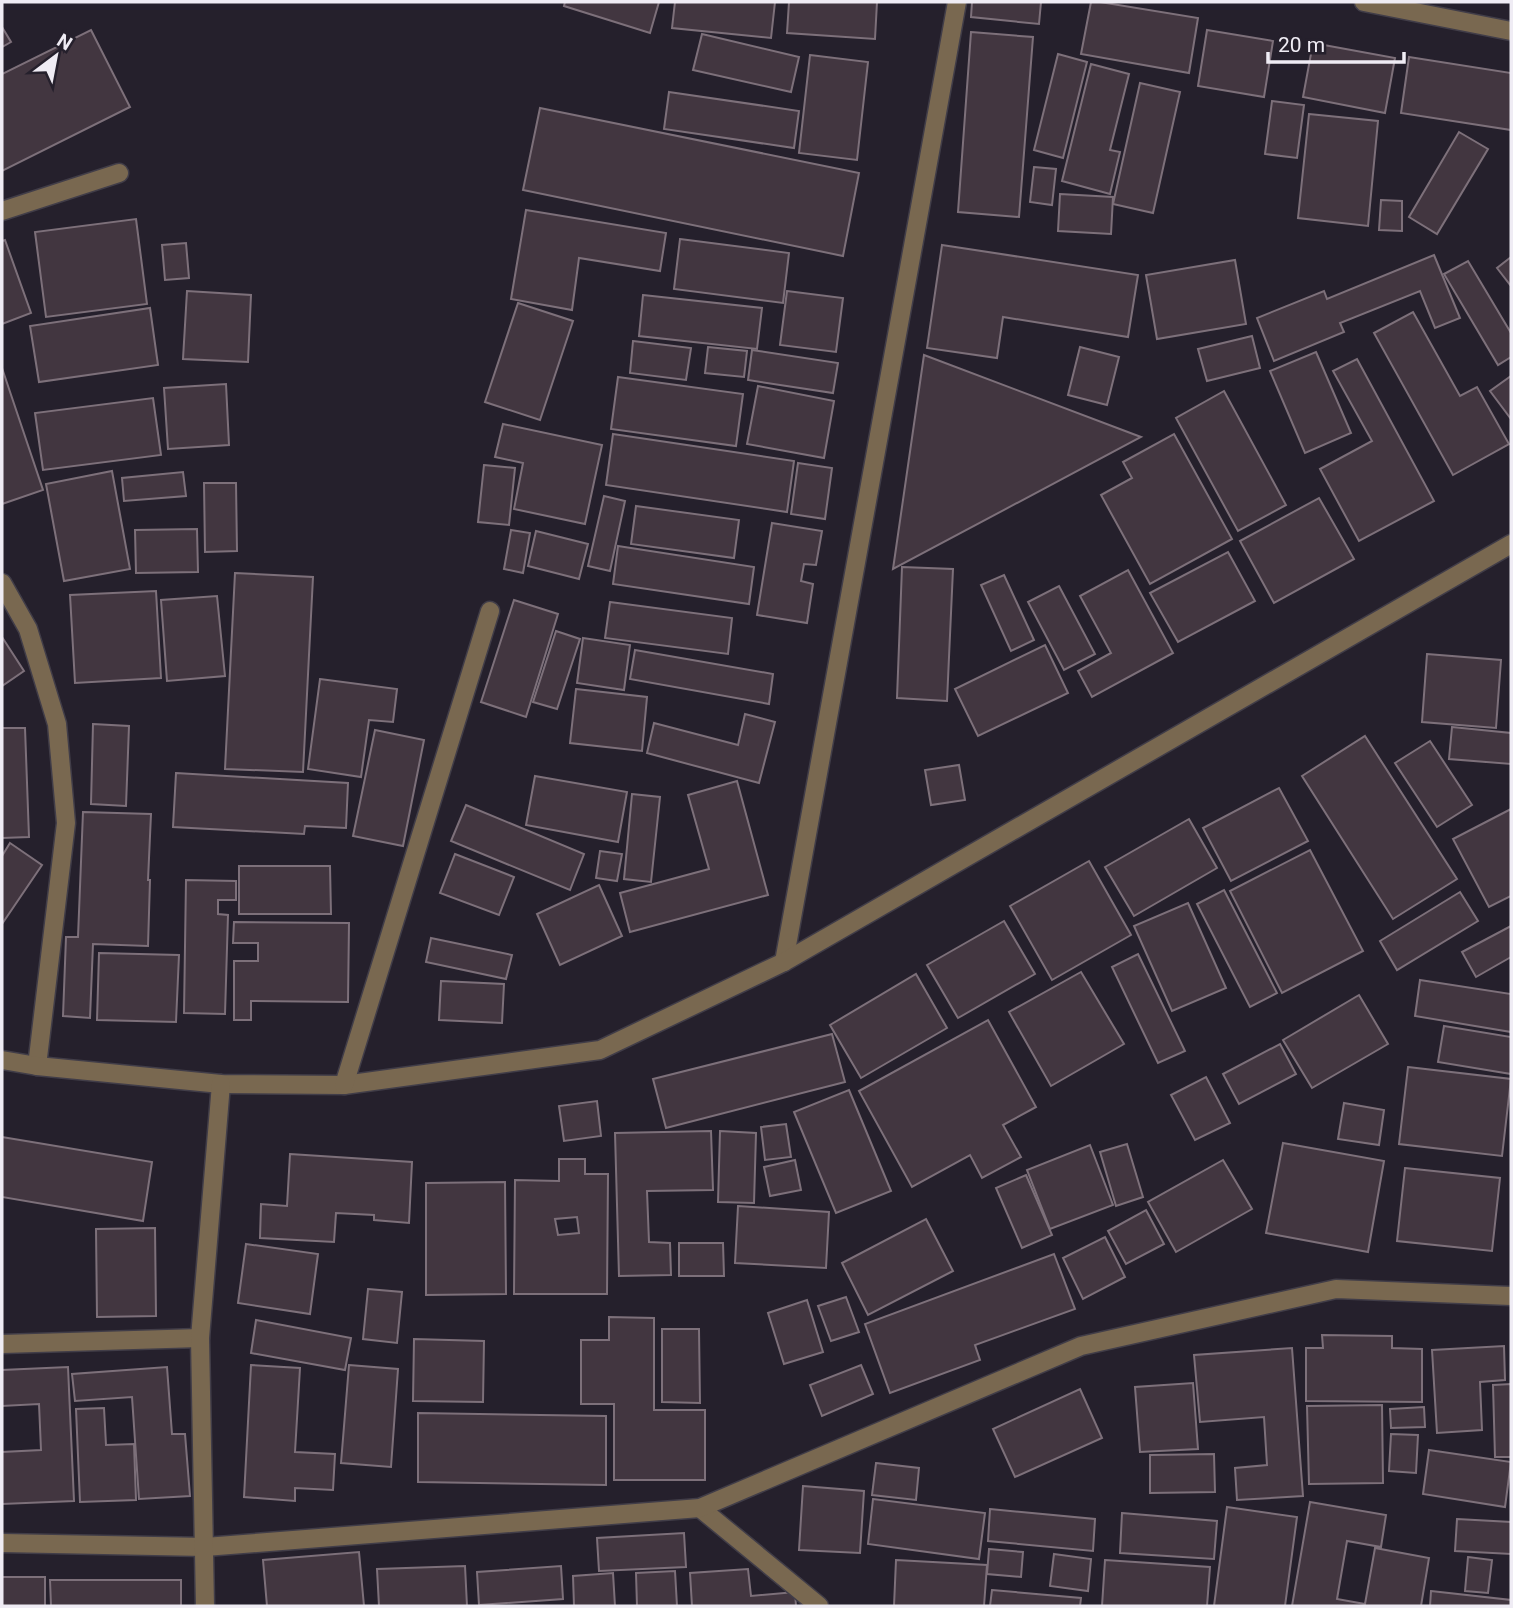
<svg xmlns="http://www.w3.org/2000/svg" width="1513" height="1608" viewBox="0 0 1513 1608" font-family="Roboto,sans-serif">
<style>
.building{fill:#423640;stroke:#7d707a;stroke-width:2;fill-rule:evenodd}
.lines{fill:none;stroke-linecap:round;stroke-linejoin:round}
.minor-casing{stroke:#413d48;stroke-width:21}
.minor{stroke:#796850;stroke-width:18}
</style>
<rect width="100%" height="100%" fill="#25202c"/>
<!-- building -->
<g class="building">
<path d="M565,2H659L650,33L564,6Z"/>
<path d="M675,2H775L771,38L672,28Z"/>
<path d="M789,2H877L875,39L787,33Z"/>
<path d="M972,2H1041L1039,24L971,17Z"/>
<path d="M1091,2H1100L1198,18L1189,73L1081,54Z"/>
<path d="M2,27L11,42L2,47Z"/>
<path d="M91,30L130,107L2,171V74Z"/>
<path d="M1207,30L1273,41L1264,97L1198,86Z"/>
<path d="M971,32L1033,37L1019,217L958,212Z"/>
<path d="M702,34L799,57L791,92L693,70Z"/>
<path d="M1313,43L1395,58L1385,113L1303,97Z"/>
<path d="M1058,54L1087,62L1063,158L1034,150Z"/>
<path d="M810,55L868,62L857,160L799,153Z"/>
<path d="M1409,57L1511,73V130L1401,113Z"/>
<path d="M1091,64L1129,74L1110,150L1120,152L1110,194L1062,181Z"/>
<path d="M1140,83L1180,92L1153,213L1113,204Z"/>
<path d="M669,92L799,111L794,148L664,129Z"/>
<path d="M1272,101L1304,105L1297,158L1265,154Z"/>
<path d="M540,108L859,173L843,256L523,190Z"/>
<path d="M1309,114L1378,121L1368,226L1298,218Z"/>
<path d="M1459,132L1488,149L1437,234L1409,217Z"/>
<path d="M1034,167L1056,169L1052,205L1030,202Z"/>
<path d="M1060,194L1113,197L1111,234L1058,231Z"/>
<path d="M1381,200L1402,201V231L1379,230Z"/>
<path d="M526,210L666,233L660,271L579,258L572,310L511,299Z"/>
<path d="M136,219L147,304L46,317L35,232Z"/>
<path d="M680,239L789,253L783,303L674,289Z"/>
<path d="M5,240L31,313L2,324V241Z"/>
<path d="M186,243L189,278L165,280L162,245Z"/>
<path d="M942,245L1138,275L1128,337L1003,317L997,358L927,348Z"/>
<path d="M1434,255L1460,318L1435,328L1420,291L1340,323L1344,332L1274,361L1257,318L1324,291L1327,299Z"/>
<path d="M1511,257V286L1497,268Z"/>
<path d="M1235,260L1246,324L1157,339L1146,275Z"/>
<path d="M1468,261L1511,333V357L1498,365L1444,274Z"/>
<path d="M187,291L251,295L248,362L183,359Z"/>
<path d="M787,291L843,298L836,352L780,345Z"/>
<path d="M643,295L762,308L757,349L639,336Z"/>
<path d="M518,303L573,321L540,420L485,402Z"/>
<path d="M150,308L158,365L39,382L30,326Z"/>
<path d="M1413,312L1460,396L1477,387L1509,444L1453,475L1374,333Z"/>
<path d="M1252,336L1260,368L1207,381L1198,349Z"/>
<path d="M633,341L691,348L686,380L630,373Z"/>
<path d="M708,347L747,351L744,377L705,373Z"/>
<path d="M1080,347L1119,357L1107,405L1068,395Z"/>
<path d="M752,350L838,363L833,393L748,380Z"/>
<path d="M1316,352L1351,433L1305,453L1270,371Z"/>
<path d="M924,355L1141,437L893,569Z"/>
<path d="M1357,359L1434,501L1359,541L1320,469L1372,441L1333,371Z"/>
<path d="M2,368L43,490L2,504Z"/>
<path d="M1511,376V419L1490,391Z"/>
<path d="M618,377L743,394L736,446L611,429Z"/>
<path d="M226,384L229,445L168,449L164,388Z"/>
<path d="M758,386L834,401L824,458L747,444Z"/>
<path d="M1224,391L1286,505L1238,531L1176,418Z"/>
<path d="M153,398L161,455L43,470L35,413Z"/>
<path d="M503,424L602,445L585,524L514,509L523,463L495,457Z"/>
<path d="M613,434L794,461L787,512L606,485Z"/>
<path d="M1174,434L1232,539L1150,584L1101,495L1132,478L1123,462Z"/>
<path d="M798,463L832,468L825,519L791,514Z"/>
<path d="M484,465L515,468L509,525L478,522Z"/>
<path d="M112,471L130,569L64,581L46,484Z"/>
<path d="M183,472L186,496L124,501L122,478Z"/>
<path d="M204,483H236L237,551L205,552Z"/>
<path d="M604,496L625,501L610,571L588,566Z"/>
<path d="M1319,498L1354,559L1274,603L1240,541Z"/>
<path d="M636,506L739,520L734,558L631,544Z"/>
<path d="M772,523L822,531L816,565L804,564L801,581L813,584L807,623L757,615Z"/>
<path d="M197,529L198,572L136,573L135,530Z"/>
<path d="M511,530L530,533L523,573L504,569Z"/>
<path d="M536,531L588,544L579,579L528,566Z"/>
<path d="M618,546L754,567L749,604L613,584Z"/>
<path d="M1228,552L1255,601L1178,642L1150,593Z"/>
<path d="M902,567L953,569L947,701L897,698Z"/>
<path d="M1128,570L1173,653L1092,697L1078,671L1111,653L1080,596Z"/>
<path d="M235,573L313,577L303,772L225,769Z"/>
<path d="M1004,575L1034,640L1011,651L981,585Z"/>
<path d="M1059,586L1095,654L1064,670L1028,602Z"/>
<path d="M156,591L161,678L75,683L70,595Z"/>
<path d="M217,596L225,676L167,681L161,600Z"/>
<path d="M514,600L558,614L526,717L481,702Z"/>
<path d="M610,602L732,618L728,654L605,638Z"/>
<path d="M556,631L580,639L557,709L533,702Z"/>
<path d="M2,637L24,671L2,686Z"/>
<path d="M583,638L630,645L624,690L577,683Z"/>
<path d="M1045,645L1068,693L978,736L955,689Z"/>
<path d="M635,650L773,674L769,704L630,679Z"/>
<path d="M1427,654L1501,660L1496,728L1422,722Z"/>
<path d="M320,679L397,689L393,722L369,720L361,777L308,769Z"/>
<path d="M576,689L647,697L642,751L570,743Z"/>
<path d="M745,714L775,722L759,783L647,753L654,723L738,745Z"/>
<path d="M93,724L129,726L126,806L91,804Z"/>
<path d="M1452,727L1511,733V764L1449,759Z"/>
<path d="M2,728H25L29,837L2,838Z"/>
<path d="M375,730L424,740L403,846L353,836Z"/>
<path d="M1365,736L1457,879L1393,919L1302,776Z"/>
<path d="M1430,741L1472,805L1437,827L1395,763Z"/>
<path d="M959,765L965,800L931,805L925,770Z"/>
<path d="M176,773L348,783L346,828L305,826L304,834L173,827Z"/>
<path d="M535,776L627,792L618,842L526,825Z"/>
<path d="M737,781L768,895L630,932L620,893L709,869L688,795Z"/>
<path d="M1279,788L1308,841L1231,881L1203,828Z"/>
<path d="M632,794L660,797L651,882L624,879Z"/>
<path d="M466,805L584,854L570,890L451,841Z"/>
<path d="M1511,809V896L1489,907L1453,839Z"/>
<path d="M83,812L151,814L148,880H150L148,946L93,944L90,1018L63,1016L66,937H78Z"/>
<path d="M1189,819L1217,868L1134,916L1105,867Z"/>
<path d="M10,843L42,865L2,924V856Z"/>
<path d="M1310,850L1363,951L1282,993L1230,891Z"/>
<path d="M600,851L622,854L617,881L596,878Z"/>
<path d="M455,854L514,877L499,915L440,893Z"/>
<path d="M1089,861L1131,935L1052,980L1010,906Z"/>
<path d="M239,866H330L331,914H239Z"/>
<path d="M186,880L236,881V900H218V914L228,915L225,1014L184,1013Z"/>
<path d="M599,885L622,936L560,965L537,914Z"/>
<path d="M1224,890L1277,993L1250,1007L1197,904Z"/>
<path d="M1460,892L1478,921L1397,970L1380,941Z"/>
<path d="M1188,903L1226,988L1172,1011L1134,926Z"/>
<path d="M1004,921L1035,974L958,1018L927,965Z"/>
<path d="M234,922L349,923L348,1002L251,1001V1020H234V961H258V943H233Z"/>
<path d="M1511,926V957L1476,977L1462,952Z"/>
<path d="M431,938L512,955L506,979L426,962Z"/>
<path d="M99,953L179,955L176,1022L97,1020Z"/>
<path d="M1138,954L1185,1051L1158,1063L1112,967Z"/>
<path d="M1081,972L1124,1044L1051,1086L1009,1012Z"/>
<path d="M916,974L947,1028L861,1078L830,1025Z"/>
<path d="M1420,980L1511,994V1032L1415,1016Z"/>
<path d="M441,981L504,984L502,1023L439,1020Z"/>
<path d="M1359,995L1388,1044L1312,1088L1283,1040Z"/>
<path d="M988,1020L1036,1107L1003,1125L1021,1157L982,1178L970,1155L912,1187L859,1091Z"/>
<path d="M1444,1026L1511,1037V1074L1438,1062Z"/>
<path d="M832,1034L845,1082L666,1128L653,1079Z"/>
<path d="M1280,1044L1296,1074L1239,1104L1223,1074Z"/>
<path d="M1408,1067L1511,1079L1502,1156L1399,1144Z"/>
<path d="M1206,1077L1230,1123L1195,1140L1171,1095Z"/>
<path d="M849,1090L891,1191L836,1213L794,1112Z"/>
<path d="M597,1101L601,1136L564,1141L559,1106Z"/>
<path d="M1344,1103L1384,1110L1379,1145L1338,1139Z"/>
<path d="M786,1124L791,1157L765,1160L761,1127Z"/>
<path d="M711,1131L713,1190L647,1191L649,1242L670,1243L671,1275L619,1276L615,1133Z"/>
<path d="M720,1131L756,1133L754,1203L718,1202Z"/>
<path d="M2,1137L152,1162L143,1221L2,1197Z"/>
<path d="M1283,1143L1384,1161L1368,1252L1266,1233Z"/>
<path d="M1127,1144L1143,1197L1116,1206L1100,1152Z"/>
<path d="M1090,1145L1113,1205L1050,1229L1027,1170Z"/>
<path d="M290,1154L412,1162L409,1223L374,1220V1215L336,1213L334,1242L260,1238L261,1204L287,1206Z"/>
<path d="M559,1159H585V1174H608L607,1294H514L515,1180L559,1181ZM577,1217L579,1233L558,1235L555,1219Z"/>
<path d="M795,1160L801,1190L770,1196L764,1167Z"/>
<path d="M1223,1160L1252,1209L1176,1252L1148,1202Z"/>
<path d="M1405,1168L1500,1178L1492,1251L1397,1241Z"/>
<path d="M1026,1175L1052,1235L1022,1248L996,1188Z"/>
<path d="M505,1182L506,1294L426,1295V1183Z"/>
<path d="M738,1206L829,1212L826,1268L735,1263Z"/>
<path d="M1146,1210L1164,1244L1126,1264L1108,1231Z"/>
<path d="M926,1219L953,1271L868,1315L842,1263Z"/>
<path d="M155,1228L156,1316L97,1317L96,1229Z"/>
<path d="M1105,1237L1125,1277L1083,1299L1063,1258Z"/>
<path d="M679,1243H723L724,1276H679Z"/>
<path d="M246,1244L318,1254L310,1314L238,1303Z"/>
<path d="M1054,1254L1075,1309L975,1345L980,1360L890,1393L865,1324Z"/>
<path d="M368,1289L402,1292L397,1343L363,1339Z"/>
<path d="M846,1297L859,1332L831,1341L818,1306Z"/>
<path d="M807,1300L823,1352L784,1364L768,1313Z"/>
<path d="M609,1317L654,1318V1410H705V1480H614V1404H581V1340H609Z"/>
<path d="M256,1320L351,1338L345,1370L251,1353Z"/>
<path d="M662,1329H699L700,1403L662,1402Z"/>
<path d="M1322,1335L1392,1336V1348L1422,1349V1402L1306,1401V1348H1323Z"/>
<path d="M414,1339L484,1341L483,1402L413,1401Z"/>
<path d="M1504,1346L1505,1380L1480,1382L1482,1430L1437,1433L1432,1350Z"/>
<path d="M1292,1348L1303,1496L1237,1500L1235,1468L1267,1465L1264,1417L1200,1422L1194,1355Z"/>
<path d="M251,1365L300,1368L295,1452L335,1454L333,1490L295,1488V1501L244,1497Z"/>
<path d="M349,1365L398,1369L391,1467L341,1463Z"/>
<path d="M861,1365L873,1394L822,1416L810,1385Z"/>
<path d="M68,1367L74,1501L2,1504V1452L41,1450L39,1404L2,1406V1370Z"/>
<path d="M167,1367L172,1434H185L190,1496L139,1499L132,1397L75,1401L72,1374Z"/>
<path d="M1193,1383L1198,1449L1140,1452L1135,1387Z"/>
<path d="M1511,1384V1457H1495L1493,1385Z"/>
<path d="M1080,1389L1102,1438L1015,1477L993,1429Z"/>
<path d="M1382,1405L1383,1483L1309,1484L1307,1406Z"/>
<path d="M1424,1407L1425,1427L1391,1428L1390,1409Z"/>
<path d="M104,1408L106,1445L134,1444L136,1500L80,1502L76,1409Z"/>
<path d="M418,1413L606,1416V1485L418,1482Z"/>
<path d="M1391,1434L1418,1435L1416,1473L1389,1471Z"/>
<path d="M1429,1450L1511,1462L1505,1507L1423,1494Z"/>
<path d="M1214,1454L1215,1492L1150,1493V1455Z"/>
<path d="M876,1463L919,1468L916,1500L872,1495Z"/>
<path d="M803,1486L864,1491L860,1553L799,1550Z"/>
<path d="M873,1499L985,1513L979,1559L868,1544Z"/>
<path d="M1310,1502L1386,1515L1381,1547L1347,1541L1337,1599L1365,1604L1375,1548L1429,1558L1421,1606H1292Z"/>
<path d="M1227,1507L1297,1517L1285,1606H1214Z"/>
<path d="M990,1509L1095,1519L1093,1551L988,1541Z"/>
<path d="M1122,1513L1217,1521L1214,1559L1120,1553Z"/>
<path d="M1457,1519L1511,1522V1554L1455,1551Z"/>
<path d="M684,1533L686,1567L599,1571L597,1538Z"/>
<path d="M989,1549L1023,1552L1021,1577L987,1574Z"/>
<path d="M359,1552L364,1606H267L263,1560Z"/>
<path d="M1054,1554L1091,1559L1088,1591L1050,1586Z"/>
<path d="M1468,1557L1492,1560L1488,1593L1465,1591Z"/>
<path d="M896,1560L987,1565L984,1606H894Z"/>
<path d="M1105,1560L1210,1567L1207,1606H1102Z"/>
<path d="M465,1566L467,1606H379L377,1569Z"/>
<path d="M561,1566L563,1599L479,1605L477,1572Z"/>
<path d="M748,1569L751,1596L795,1592L796,1606H692L690,1573Z"/>
<path d="M675,1571L677,1606H637L636,1573Z"/>
<path d="M613,1573L615,1606H574L573,1576Z"/>
<rect x="2" y="1577" width="43" height="29"/>
<path d="M50,1580H181V1606H51Z"/>
<path d="M992,1590L1081,1598L1080,1606H990Z"/>
<path d="M1431,1591L1511,1600V1606H1430Z"/>
</g>
<g class="lines">
<defs>
<g id="minor">
<path d="M1364,2L1511,31"/>
<path d="M2,211L119,173"/>
<path d="M2,583L28,629L57,724L66,823L37,1066"/>
<path d="M784,962L957,2"/>
<path d="M2,1060L37,1066L221,1084L344,1085L600,1050L784,962L1511,544"/>
<path d="M344,1085L490,611"/>
<path d="M2,1344L200,1338"/>
<path d="M700,1508L819,1606"/>
<path d="M2,1543L205,1547L700,1508L1081,1346L1336,1289L1511,1296"/>
<path d="M205,1606L200,1338L221,1084"/>
</g>
</defs>
<!-- minor casing -->
<use href="#minor" class="minor-casing"/>
<!-- minor -->
<use href="#minor" class="minor"/>
</g>
<!-- border -->
<rect width="1513" height="1608" fill="none" stroke="#efecf4" stroke-width="7"/>
<!-- north arrow -->
<g transform="translate(56 56) rotate(32)" stroke="#25202c" stroke-width="5" paint-order="stroke">
<path d="M0-5L12 26L0 18L-12 26Z" fill="#efecf4"/>
<text y="-10" font-size="19" font-weight="bold" text-anchor="middle" fill="#efecf4">N</text>
</g>
<!-- scale -->
<path d="M1268 52v10h136v-10" fill="none" stroke="#efecf4" stroke-width="3.5"/>
<text x="1278" y="52" font-size="21" fill="#efecf4" stroke="#25202c" stroke-width="5" paint-order="stroke">20 m</text>
</svg>
